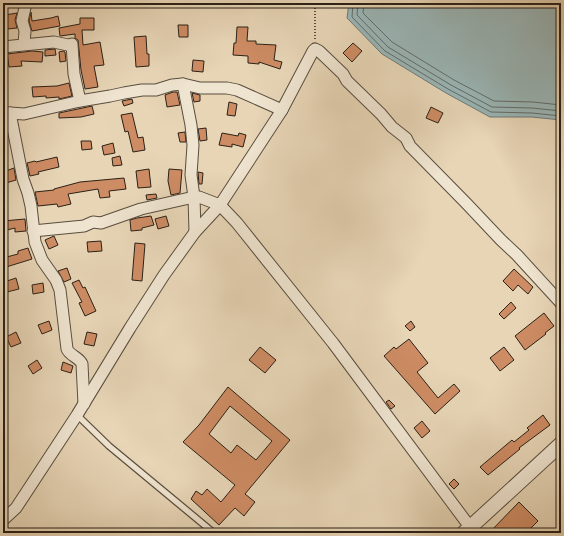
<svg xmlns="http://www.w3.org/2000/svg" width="564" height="536" viewBox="0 0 564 536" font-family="'Libre Caslon Text',serif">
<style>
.water{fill:#9ab6b7;stroke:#6d7a77}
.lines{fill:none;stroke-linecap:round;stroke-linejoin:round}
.shore{stroke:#626c67;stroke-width:1}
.building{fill:#ce8c64;stroke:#2a2117;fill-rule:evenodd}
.service-casing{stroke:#594e3f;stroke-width:8}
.minor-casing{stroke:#594e3f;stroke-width:13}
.tertiary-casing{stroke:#594e3f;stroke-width:16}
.path{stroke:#2a2117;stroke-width:1.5;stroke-dasharray:1 2;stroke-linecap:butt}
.service{stroke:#efe4d0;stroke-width:5.5}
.minor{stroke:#efe4d0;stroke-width:11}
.tertiary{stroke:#efe4d0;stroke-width:14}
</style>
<rect width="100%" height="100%" fill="#e7d5b6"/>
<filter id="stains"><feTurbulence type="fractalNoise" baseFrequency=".005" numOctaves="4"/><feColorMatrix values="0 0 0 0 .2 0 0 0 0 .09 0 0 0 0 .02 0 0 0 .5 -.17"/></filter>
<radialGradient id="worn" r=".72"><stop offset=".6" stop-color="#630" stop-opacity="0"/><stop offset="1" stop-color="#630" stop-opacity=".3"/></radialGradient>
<!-- water -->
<path class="water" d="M349,3H561V120L532,117H490L446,93L382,54L347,18Z"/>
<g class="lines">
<!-- shore -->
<g class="shore">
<path d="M353,3L352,17L385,51L448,89L491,112L532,113L561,116"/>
<path d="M358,3L357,15L388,47L451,85L492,107L532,108L561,111"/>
<path d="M364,3L363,13L392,42L454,80L494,101L533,102L561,105"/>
</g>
</g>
<!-- building -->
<g class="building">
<path d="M31,12L32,21L51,18L58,16L60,26L32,31L29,21Z"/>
<path d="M17,13L15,20L17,28L7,29L5,15Z"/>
<path d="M80,18H94V30H82L83,45L100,42L104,65L94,66L98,87L85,89L81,70L78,40L75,38V34L60,36L59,28L80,24Z"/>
<path d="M178,25H188V37H179Z"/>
<path d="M237,27H248L247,41H256V44L276,45L274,60L282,62L280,69L259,62V64L248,63V56L233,55L234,43H236Z"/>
<path d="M146,36L147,54H149V66L136,67L134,37Z"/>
<path d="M353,43L362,51L352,62L343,53Z"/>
<path d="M55,49L56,55L45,56V50Z"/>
<path d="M32,51L43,52L42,62L21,61L22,66L9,67L7,54Z"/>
<path d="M63,51L65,52L66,61L60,62L59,52Z"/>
<path d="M193,60L204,61L203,72L192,71Z"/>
<path d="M69,83L72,96L59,99V97L46,98V96L33,97L32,87L57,86Z"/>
<path d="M173,92H177L180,105L167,107L165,95Z"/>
<path d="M192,93L200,95V101L194,102Z"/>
<path d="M132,99L133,103L124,106L122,101Z"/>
<path d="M229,102L237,104L235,116L227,115Z"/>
<path d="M92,106L94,114L81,117L59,118V113Z"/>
<path d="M431,107L443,113L438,123L426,118Z"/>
<path d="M132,113L138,138L143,137L145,150L133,152L128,131L125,132L121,115Z"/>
<path d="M206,128L207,140L200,141L198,129Z"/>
<path d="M185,132L186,142H180L178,133Z"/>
<path d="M222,133L238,136L239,133L246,135L243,147L232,144V147L219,145Z"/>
<path d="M81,141H91L92,149L82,150Z"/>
<path d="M113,143L115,153L104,155L102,146Z"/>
<path d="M120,156L122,165L113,166L112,158Z"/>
<path d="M57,157L59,167L38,172L39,174L30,176L27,163L35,161L36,162Z"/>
<path d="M14,168L16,180L6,183L3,172Z"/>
<path d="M149,169L151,187L138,188L136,171Z"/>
<path d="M169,169L182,170L180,193L171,195L168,181Z"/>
<path d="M198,172L203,173L202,184H199Z"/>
<path d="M124,178L126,189L109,191L110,197L100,198L98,189L68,194L71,204L58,207L57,204L38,206L35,192L54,190V189L80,182Z"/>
<path d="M156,194L157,198L147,200L146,195Z"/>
<path d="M151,216L154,225L142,228V230L131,231L130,220L137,218Z"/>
<path d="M166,216L169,226L158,229L155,219Z"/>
<path d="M25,219L26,231L15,232V228L3,231V221Z"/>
<path d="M54,236L58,245L49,249L45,240Z"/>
<path d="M101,241L102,251L88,252L87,242Z"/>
<path d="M135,243L145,244L142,281L132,280Z"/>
<path d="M28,248L32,259L3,268V258L18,254V251Z"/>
<path d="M67,268L71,279L64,282L58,271Z"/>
<path d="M514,269L533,287L528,294L518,285L513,291L503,281Z"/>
<path d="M16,278L19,289L7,292L4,282Z"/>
<path d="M79,280L83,288L85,287L96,311L85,316L79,303L82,302L72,283Z"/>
<path d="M43,283L44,292L33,294L32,285Z"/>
<path d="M511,302L516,308L504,319L499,314Z"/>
<path d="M544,313L554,326L545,333L546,334L525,350L515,336Z"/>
<path d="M49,321L52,330L42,334L38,325Z"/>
<path d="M411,321L415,327L410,331L405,326Z"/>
<path d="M16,332L21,343L11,347L6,337Z"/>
<path d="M87,332L97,334L94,346L84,344Z"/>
<path d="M409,339L428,363L417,372L438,398L454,384L460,391L435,414L384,356L394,347L396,349Z"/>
<path d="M260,347L276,360L265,373L249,360Z"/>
<path d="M504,347L514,360L500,371L490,358Z"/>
<path d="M37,360L42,368L33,374L28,366Z"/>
<path d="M63,362L73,366L71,373L61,370Z"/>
<path d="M228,387L290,440L245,494L255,502L244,516L235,508L219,525L191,499L196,491L202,495L207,489L221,502L235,485L183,442L199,425ZM230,406L272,441L256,460L237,445L231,453L209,434Z"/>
<path d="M389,400L395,406L391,409L386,402Z"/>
<path d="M543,415L550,425L519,448L520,449L488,475L480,467L512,440L514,442L529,430L527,428Z"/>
<path d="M422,421L430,431L422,438L414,428Z"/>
<path d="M454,479L459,484L454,489L449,484Z"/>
<path d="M519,502L538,521L526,533H489Z"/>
</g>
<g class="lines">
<defs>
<path id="service" d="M77,415L109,446L214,533"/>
<g id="minor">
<path d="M24,44L25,31L22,21L26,3"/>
<path d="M3,47L54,42L68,45L72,44L74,74L80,101"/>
<path d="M183,84L191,125L193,145L191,175L194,197L195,232"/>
<path d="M10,113L23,179L28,193L31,206L35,242L42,260L56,280L60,290L67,349C70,356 79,357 82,364L84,404"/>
<path d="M5,114L10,113L24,114L80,101L110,96L124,93L142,90H156L172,85L183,84L200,88H227L237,90L282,110"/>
<path d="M33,231L84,226L93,222L101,223L141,209L194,197H199L220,205L237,223L333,343L470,527"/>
<path d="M3,520L16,508L77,415L130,328L164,275L195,232L220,205L282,110L313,51L315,49L319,51L343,74L347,81L381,114L392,127L406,138L410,146L466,203L501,240L517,255L561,303"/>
</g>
<path id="tertiary" d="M464,533L561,444"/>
</defs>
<!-- service casing -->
<use href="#service" class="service-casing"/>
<!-- minor casing -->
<use href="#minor" class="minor-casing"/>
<!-- tertiary casing -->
<use href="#tertiary" class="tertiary-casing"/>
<!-- path -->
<path class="path" d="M315,39V3"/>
<!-- service -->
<use href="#service" class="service"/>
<!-- minor -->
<use href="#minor" class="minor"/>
<!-- tertiary -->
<use href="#tertiary" class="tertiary"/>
</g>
<!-- margin -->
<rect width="564" height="536" fill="none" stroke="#e7d5b6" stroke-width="16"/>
<rect x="4" y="4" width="556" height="528" fill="none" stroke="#2a2117" stroke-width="2"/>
<rect x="8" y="8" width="548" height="520" fill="none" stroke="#2a2117"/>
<rect width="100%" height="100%" filter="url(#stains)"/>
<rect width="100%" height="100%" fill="url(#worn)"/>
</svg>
